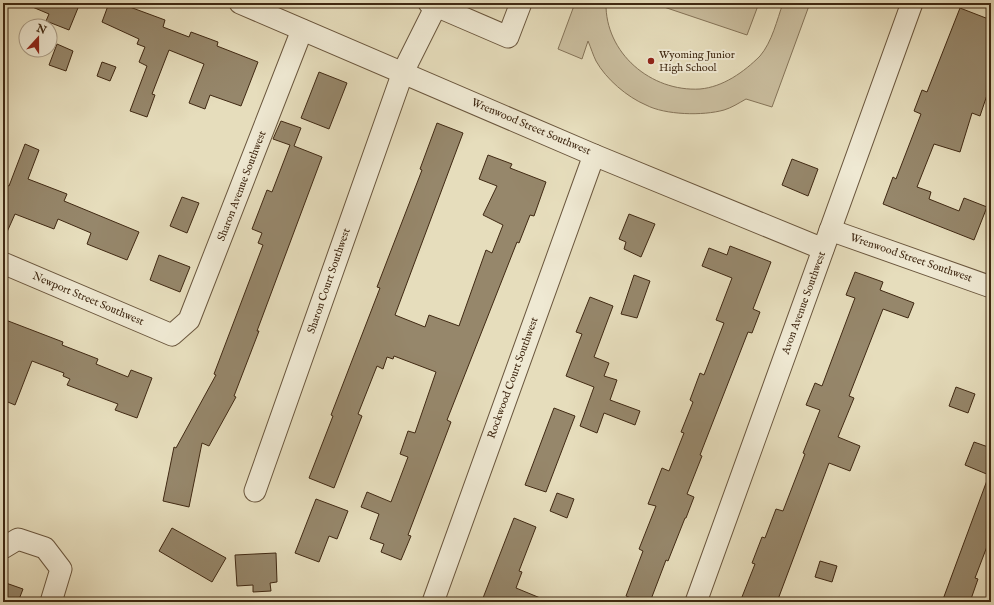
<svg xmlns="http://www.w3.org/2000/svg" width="994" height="605" viewBox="0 0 994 605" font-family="'IM FELL English',serif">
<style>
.green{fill:#cabe9f;stroke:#857459}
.building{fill:#96876b;stroke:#402913}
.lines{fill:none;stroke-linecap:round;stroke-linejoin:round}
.minor-casing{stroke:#6a563d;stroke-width:23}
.minor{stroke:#efe9d3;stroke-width:21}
.poi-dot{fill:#8f2418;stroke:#efe9d3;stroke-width:1.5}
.labels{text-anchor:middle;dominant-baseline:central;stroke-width:4;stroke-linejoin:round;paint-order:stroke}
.poi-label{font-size:11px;fill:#402913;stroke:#efe9d3;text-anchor:start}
.street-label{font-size:11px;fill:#402913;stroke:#efe9d3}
</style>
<rect width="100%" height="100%" fill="#e6ddbc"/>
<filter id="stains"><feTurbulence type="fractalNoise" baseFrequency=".005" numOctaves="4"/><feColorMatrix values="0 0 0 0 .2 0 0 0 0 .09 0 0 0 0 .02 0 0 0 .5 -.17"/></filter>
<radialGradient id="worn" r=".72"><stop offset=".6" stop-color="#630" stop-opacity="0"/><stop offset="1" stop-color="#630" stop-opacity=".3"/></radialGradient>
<!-- green -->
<g class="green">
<path d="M575,3H606C605,53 651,92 700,89C723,87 744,72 760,56C772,42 777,20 783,3H810L772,107L746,99C739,103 731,108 724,110C703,116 665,115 646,105C627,97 606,79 596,61C593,55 591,48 588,41L582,59L558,49Z"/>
<path d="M652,3H759L747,35Z"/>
</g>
<!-- building -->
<g class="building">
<path d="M23,3H80L69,30L46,21L49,14Z"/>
<path d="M109,3H119L165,20L163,27L189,37L191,32L218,42L217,46L258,62L241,106L210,95L205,109L189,103L204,64L169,50L152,94L155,95L147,117L130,111L147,66L139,62L145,47L137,44L139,39L102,22Z"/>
<path d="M960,8L991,20V96L987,95L980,116L972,113L960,152L934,144L917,187L931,192L929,199L959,211L964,198L987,207L974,240L883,204L893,177L896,179L921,114L914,111L922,90L927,92Z"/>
<path d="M57,44L73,51L66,71L49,65Z"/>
<path d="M102,62L116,67L110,81L97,76Z"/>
<path d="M319,72L347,83L329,129L301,118Z"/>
<path d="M281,121L301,128L294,146L322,157L257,331H259L234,396L236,397L209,446L202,443L189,507L163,501L174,447L176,448L216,375L214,374L263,245L258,243L262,233L252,229L267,190L272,192L290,145L273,139Z"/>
<path d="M437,123L463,133L395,315L425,327L429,315L459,326L486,250L492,253L503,225L483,215L497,186L479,179L488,155L512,164L510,168L546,182L534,216L530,215L519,243L517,242L447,420L451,422L408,535L411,536L401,560L381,552L384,544L370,539L379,514L361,507L367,492L391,502L408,457L400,454L408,431L415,433L436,372L394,356L393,359L387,357L383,369L377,366L358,414L362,416L334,488L309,478L333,416L331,415L380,288L377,287L422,170L420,169Z"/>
<path d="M25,144L39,150L28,179L67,194L64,201L139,232L127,260L87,244L91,233L58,219L54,229L15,214L3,241V184L9,186Z"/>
<path d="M792,159L818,169L808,196L782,185Z"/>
<path d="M182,197L199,203L187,233L170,226Z"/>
<path d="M629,214L655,224L641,257L624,249L626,242L619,239Z"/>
<path d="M730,246L771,262L753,309L760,312L752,333L748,332L700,455L702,456L687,494L694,497L686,518H685L668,561L666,560L650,602H641L626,596L643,551L639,549L656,506L648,504L662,468L669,471L684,433L681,432L693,402L690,400L700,373L704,375L724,323L716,320L732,278L702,266L709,248L727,255Z"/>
<path d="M159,255L190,267L180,292L150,280Z"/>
<path d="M855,272L883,282L880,290L914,303L908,318L883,309L849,396L854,398L838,437L860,446L850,471L829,463L777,602H740L755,564L752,563L762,537L765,538L776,509L783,511L805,454L803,453L820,410L806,405L815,383L822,386L855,298L846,295Z"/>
<path d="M634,275L650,281L637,318L621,314Z"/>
<path d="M590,297L613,306L594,357L609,363L604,376L617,380L610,400L640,411L635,425L604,413L597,433L580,426L594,387L566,376L582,334L576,332Z"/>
<path d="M3,319L63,342L62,345L98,359L96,364L128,377L131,370L152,378L137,418L115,410L118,404L67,385L70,379L63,376L64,373L32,361L15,405L3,400Z"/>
<path d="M956,387L975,394L968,413L949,406Z"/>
<path d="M554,408L575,416L546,492L525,485Z"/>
<path d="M974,442L991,448V536L975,578L978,579L970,602H942L989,475L965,465Z"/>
<path d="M557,493L574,499L567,518L550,511Z"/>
<path d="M316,499L348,511L337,539L329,536L319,562L295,553Z"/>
<path d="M514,518L536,527L519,571L522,572L516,588L550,602H495L483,598Z"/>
<path d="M172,528L226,558L212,582L159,551Z"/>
<path d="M276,553L277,582L270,583L271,591L253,592V585L237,586L235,555Z"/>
<path d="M820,561L837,566L832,582L815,577Z"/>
<path d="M3,582L23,589L18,602H3Z"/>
</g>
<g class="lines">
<defs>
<g id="minor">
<path d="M240,3L594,155L823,249"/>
<path d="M436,6L508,37L521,3"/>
<path d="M830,230L991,287"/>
<path d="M3,263L172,335L189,320L302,30"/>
<path d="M255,491L403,72L436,6L429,3"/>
<path d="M3,548L18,539L45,548L61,569L51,602"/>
<path d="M433,602L594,155"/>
<path d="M696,602L912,3"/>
</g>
</defs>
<!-- minor casing -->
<use href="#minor" class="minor-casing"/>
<!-- minor -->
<use href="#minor" class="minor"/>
</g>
<!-- markers -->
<circle class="poi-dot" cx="651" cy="61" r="4"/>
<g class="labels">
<!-- poi labels -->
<g class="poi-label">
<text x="659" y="55">Wyoming Junior<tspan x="659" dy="13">High School</tspan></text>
</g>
<!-- street labels -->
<g class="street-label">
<text transform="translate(531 127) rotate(23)">Wrenwood Street Southwest</text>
<text transform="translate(242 186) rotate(-69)">Sharon Avenue Southwest</text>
<text transform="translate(911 258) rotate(19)">Wrenwood Street Southwest</text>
<text transform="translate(329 281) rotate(-71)">Sharon Court Southwest</text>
<text transform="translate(88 299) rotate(23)">Newport Street Southwest</text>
<text transform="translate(804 303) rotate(-70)">Avon Avenue Southwest</text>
<text transform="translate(513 378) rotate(-70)">Rockwood Court Southwest</text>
</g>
</g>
<!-- margin -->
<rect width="994" height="605" fill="none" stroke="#e6ddbc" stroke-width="16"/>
<rect x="4" y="4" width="986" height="597" fill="none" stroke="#402913" stroke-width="2"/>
<rect x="8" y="8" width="978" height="589" fill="none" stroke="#402913"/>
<!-- north arrow -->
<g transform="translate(38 38) rotate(21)"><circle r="19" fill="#efe9d3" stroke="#a99c86"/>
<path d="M0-3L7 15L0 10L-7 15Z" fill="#8f2418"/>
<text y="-6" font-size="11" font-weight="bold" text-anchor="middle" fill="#402913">N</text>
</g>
<rect width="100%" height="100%" filter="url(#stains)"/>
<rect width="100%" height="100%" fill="url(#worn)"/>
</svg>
